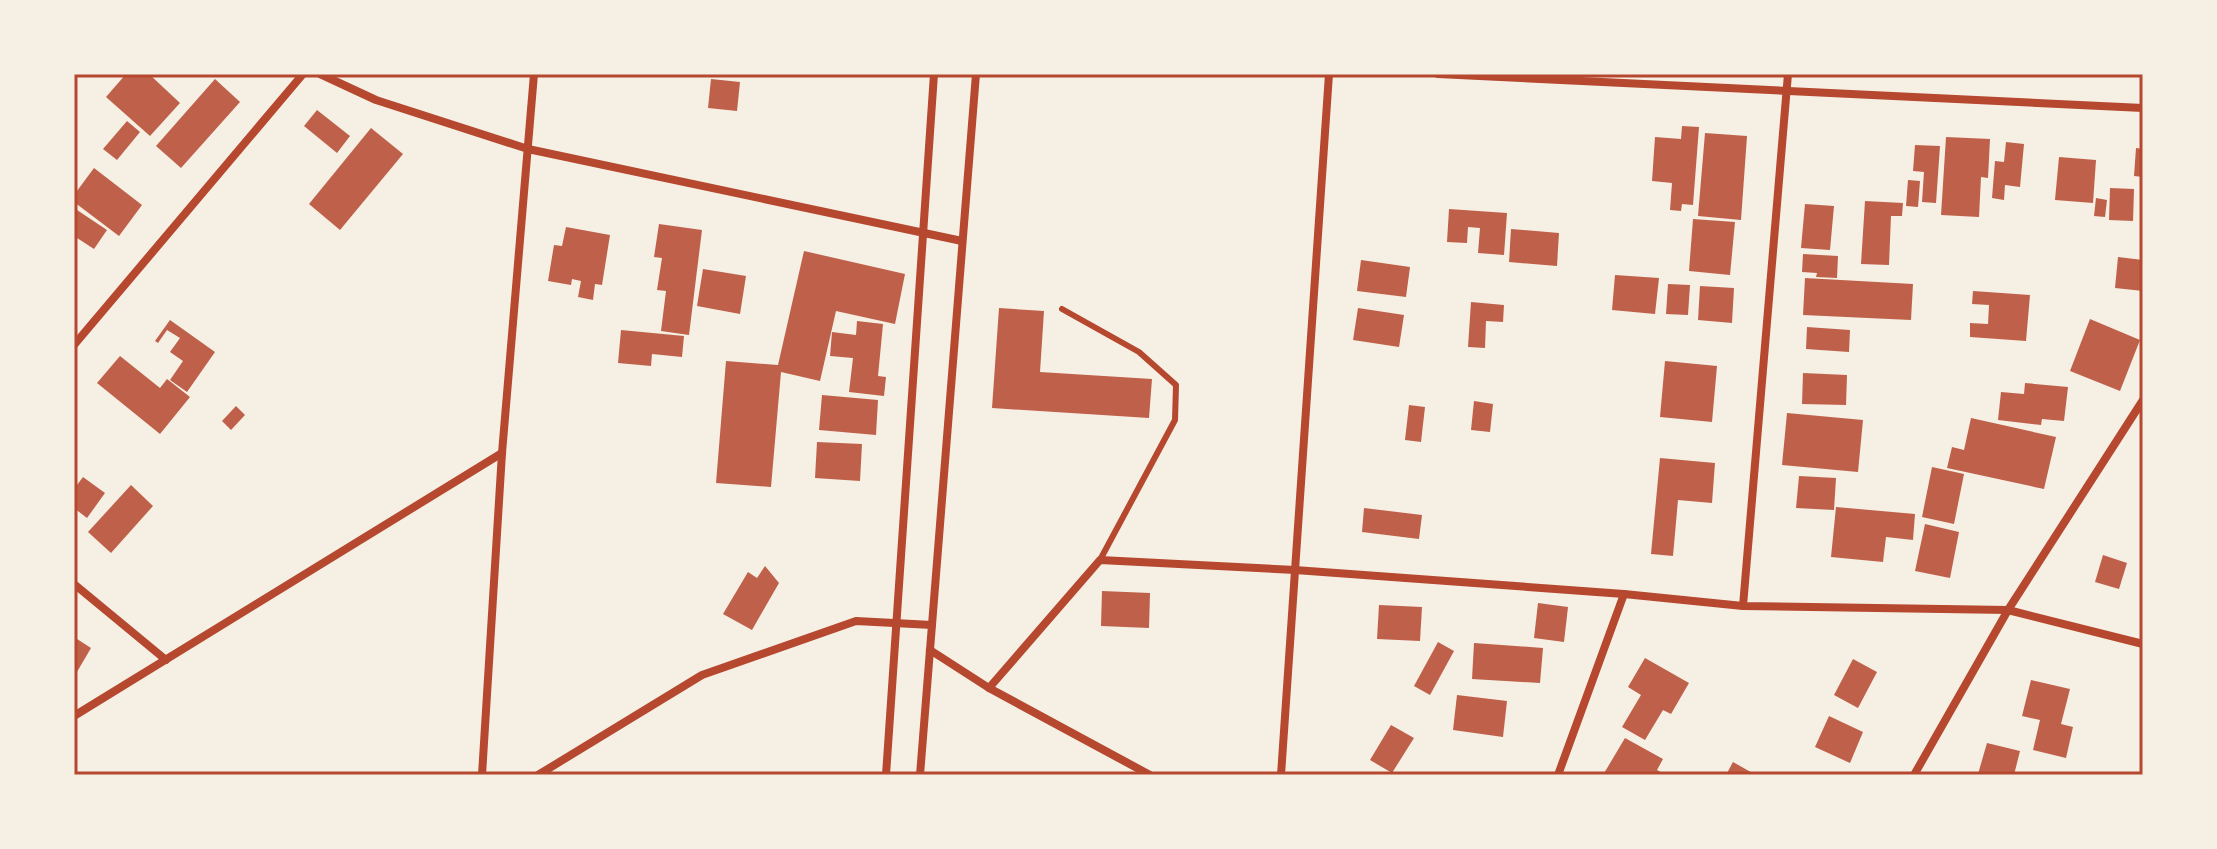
<svg xmlns="http://www.w3.org/2000/svg" width="2217" height="849" viewBox="0 0 2217 849" font-family="'Asap Condensed',sans-serif">
<style>
.building{fill:#bf614a}
.lines{fill:none;stroke-linecap:round;stroke-linejoin:round}
.service{stroke:#b5482f;stroke-width:6}
.minor{stroke:#b5482f;stroke-width:8}
.neatline{fill:none;stroke:#b5482f;stroke-width:3}
</style>
<rect width="100%" height="100%" fill="#f6efe4"/>
<!-- building -->
<g class="building">
<path d="M126,74H149L180,103L150,136L106,97Z"/>
<path d="M215,79L240,102L181,168L156,146Z"/>
<path d="M711,79L740,82L737,111L708,108Z"/>
<path d="M317,110L350,136L337,153L304,126Z"/>
<path d="M127,121L140,132L117,160L103,149Z"/>
<path d="M1682,126L1699,127L1693,205L1682,204L1681,211L1670,210L1672,183L1652,181L1655,137L1681,139Z"/>
<path d="M371,128L403,154L340,230L309,204Z"/>
<path d="M1705,133L1747,136L1741,220L1698,216Z"/>
<path d="M1946,137L1990,139L1988,178L1981,177L1979,217L1941,215Z"/>
<path d="M2006,142L2024,144L2020,187L2005,185L2004,200L1992,198L1995,161L2004,162Z"/>
<path d="M1915,145L1940,146L1936,203L1922,202L1924,172L1913,171Z"/>
<path d="M2136,148L2143,149V177L2134,176Z"/>
<path d="M2059,157L2096,160L2093,203L2055,200Z"/>
<path d="M94,168L142,205L119,236L74,202V195Z"/>
<path d="M1908,180L1920,181L1918,207L1906,206Z"/>
<path d="M2110,188L2134,189L2133,221L2109,220Z"/>
<path d="M2096,198L2107,200L2105,217L2094,216Z"/>
<path d="M1865,201L1903,203L1902,216H1891L1889,265L1861,264Z"/>
<path d="M1805,204L1834,206L1830,250L1801,248Z"/>
<path d="M74,208L107,230L94,249L74,236Z"/>
<path d="M1449,209L1507,213L1504,255L1478,253L1480,228L1468,227L1467,243L1447,242Z"/>
<path d="M1693,219L1735,222L1730,275L1689,271Z"/>
<path d="M659,224L702,230L689,335L661,331L666,291L657,290L662,258L654,257Z"/>
<path d="M566,227L610,235L602,285L595,284L593,300L578,297L581,281L572,279L571,285L548,281L554,245L562,246Z"/>
<path d="M1511,229L1559,233L1557,266L1509,262Z"/>
<path d="M804,251L905,274L895,324L836,311L820,381L781,372L771,487L716,483L726,361L778,365Z"/>
<path d="M1803,254L1838,256L1837,278L1816,277L1817,273L1802,272Z"/>
<path d="M2118,257L2143,260V291L2115,288Z"/>
<path d="M1361,260L1410,267L1406,297L1357,291Z"/>
<path d="M703,269L746,276L740,314L697,306Z"/>
<path d="M1615,275L1659,278L1655,314L1612,310Z"/>
<path d="M1805,278L1913,284L1911,320L1803,315Z"/>
<path d="M1668,284L1690,285L1688,315L1666,314Z"/>
<path d="M1700,286L1734,288L1732,323L1698,320Z"/>
<path d="M1973,291L2030,295L2026,341L1970,337V323L1988,324L1989,305L1972,304Z"/>
<path d="M1471,302L1504,305L1503,322L1486,321L1485,348L1468,347Z"/>
<path d="M999,308L1044,311L1040,372L1152,379L1149,418L992,408Z"/>
<path d="M1358,308L1404,315L1399,347L1353,340Z"/>
<path d="M2090,319L2140,340L2120,391L2070,371Z"/>
<path d="M170,320L215,352L187,392L170,380L183,361L170,352L180,338L167,330L158,343L155,341Z"/>
<path d="M857,321L883,324L878,376L886,377L884,396L849,392L853,358L830,356L832,332L856,335Z"/>
<path d="M1807,327L1850,330L1849,352L1806,349Z"/>
<path d="M621,330L684,336L682,357L652,354L651,366L618,363Z"/>
<path d="M120,356L160,388L167,379L190,397L160,434L97,383Z"/>
<path d="M1665,361L1717,366L1712,422L1660,417Z"/>
<path d="M1803,373L1847,375L1846,405L1802,404Z"/>
<path d="M2025,383L2068,387L2064,421L2042,419L2041,425L1998,420L2001,392L2024,394Z"/>
<path d="M822,395L878,400L876,435L819,430Z"/>
<path d="M1474,401L1493,404L1490,432L1471,430Z"/>
<path d="M1409,405L1425,407L1421,442L1405,440Z"/>
<path d="M236,406L245,415L231,430L222,421Z"/>
<path d="M1787,413L1863,420L1858,472L1782,465Z"/>
<path d="M1971,418L2056,437L2044,489L1947,468L1952,447L1964,450Z"/>
<path d="M817,442L862,444L860,481L815,478Z"/>
<path d="M1660,458L1715,463L1712,503L1678,500L1673,556L1651,554Z"/>
<path d="M1932,467L1964,474L1954,524L1922,517Z"/>
<path d="M1799,476L1836,478L1834,510L1796,508Z"/>
<path d="M83,477L105,493L87,518L74,508V489Z"/>
<path d="M131,485L153,506L111,553L88,532Z"/>
<path d="M1836,507L1915,514L1913,540L1886,537L1883,562L1831,557Z"/>
<path d="M1364,508L1422,515L1419,539L1362,532Z"/>
<path d="M1925,524L1959,532L1950,578L1915,571Z"/>
<path d="M2103,555L2127,563L2119,589L2095,582Z"/>
<path d="M765,566L779,583L752,630L723,614L748,572L757,578Z"/>
<path d="M1102,591L1150,593L1149,628L1101,626Z"/>
<path d="M1538,603L1568,607L1564,642L1534,638Z"/>
<path d="M1379,605L1422,607L1420,641L1377,639Z"/>
<path d="M74,637L91,648L74,677Z"/>
<path d="M1438,642L1454,651L1430,695L1414,686Z"/>
<path d="M1474,643L1543,648L1540,683L1472,679Z"/>
<path d="M1645,658L1689,683L1671,714L1663,710L1645,740L1622,727L1641,695L1628,687Z"/>
<path d="M1853,659L1877,672L1858,708L1834,695Z"/>
<path d="M2031,680L2070,689L2061,724L2073,727L2066,758L2033,750L2040,720L2022,716Z"/>
<path d="M1457,695L1507,701L1503,737L1453,730Z"/>
<path d="M1829,716L1863,732L1850,763L1815,747Z"/>
<path d="M1391,725L1414,738L1392,773L1370,760Z"/>
<path d="M1625,738L1663,759L1657,770L1666,775H1603Z"/>
<path d="M1987,743L2020,751L2014,775L1978,774Z"/>
<path d="M1733,762L1756,775H1726Z"/>
</g>
<g class="lines">
<!-- service -->
<path class="service" d="M1062,309L1139,352L1176,385L1175,420L1100,560"/>
<!-- minor -->
<g class="minor">
<path d="M320,74L376,100L528,149L962,241"/>
<path d="M1438,74L2143,108"/>
<path d="M74,345L303,74"/>
<path d="M74,584L166,660"/>
<path d="M1743,606L1788,74"/>
<path d="M930,650L989,688L1150,775"/>
<path d="M989,688L1100,560L1295,570L1624,594L1743,606L2008,610L2143,644"/>
<path d="M74,716L502,453"/>
<path d="M482,775L502,453L534,74"/>
<path d="M538,775L702,675L856,621L932,625"/>
<path d="M886,775L934,74"/>
<path d="M920,775L976,74"/>
<path d="M1281,775L1329,74"/>
<path d="M1558,775L1624,594"/>
<path d="M1914,775L2008,610L2143,400"/>
</g>
</g>
<!-- border -->
<rect width="2217" height="849" fill="none" stroke="#f6efe4" stroke-width="152"/>
<rect x="76" y="76" width="2065" height="697" class="neatline"/>
</svg>
